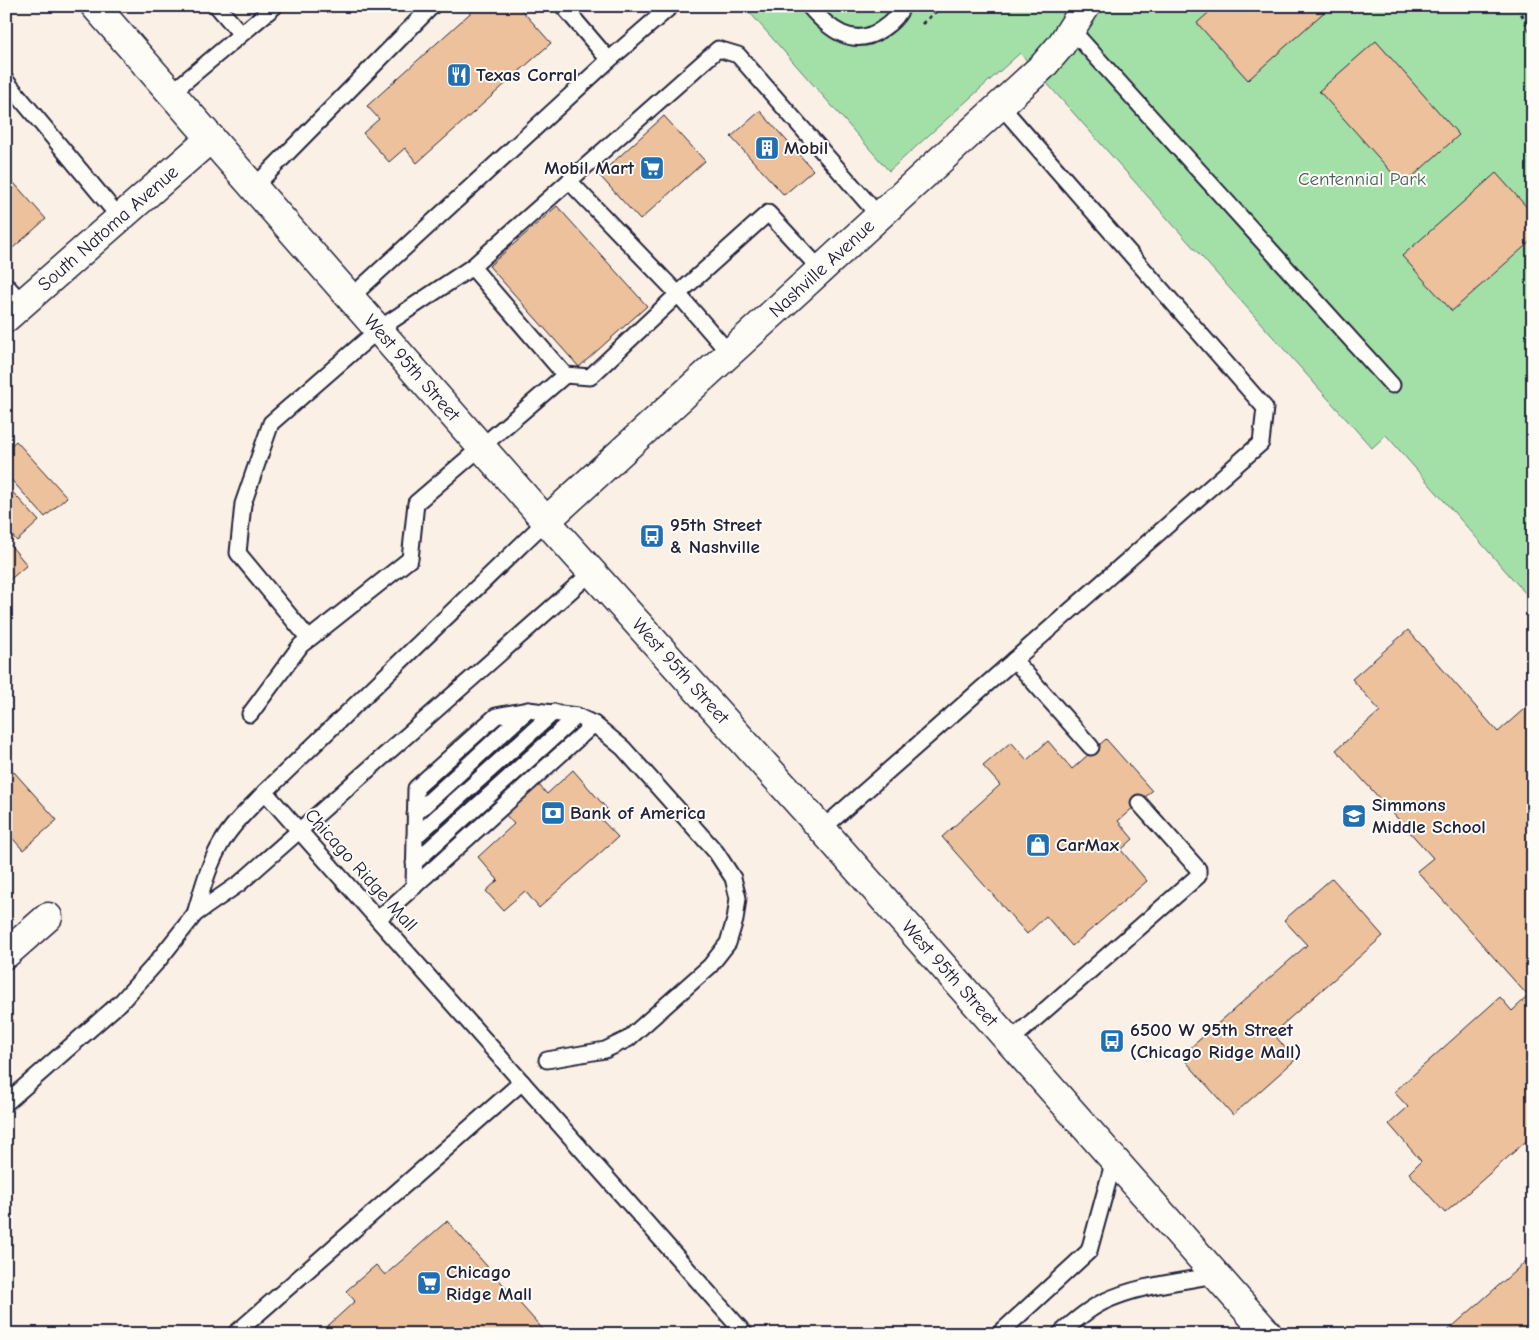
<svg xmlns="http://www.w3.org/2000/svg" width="1539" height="1340" viewBox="0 0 1539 1340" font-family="'Comic Neue',sans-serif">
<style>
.green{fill:#a3e0a7;stroke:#628171}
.building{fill:#ecc19c;stroke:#22223b}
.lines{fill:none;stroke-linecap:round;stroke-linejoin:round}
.lane-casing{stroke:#22223b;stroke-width:19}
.street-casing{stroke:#22223b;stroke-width:31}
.primary-casing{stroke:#22223b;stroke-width:31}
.path{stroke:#22223b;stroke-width:3;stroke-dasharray:4 4;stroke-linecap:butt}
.lane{stroke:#fdfcf7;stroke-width:15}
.street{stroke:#fdfcf7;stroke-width:28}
.primary{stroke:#fdfcf7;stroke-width:28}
.labels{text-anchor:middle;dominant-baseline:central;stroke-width:4;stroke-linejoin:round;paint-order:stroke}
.poi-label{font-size:19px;font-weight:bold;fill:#22223b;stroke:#fdfcf7;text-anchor:start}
.park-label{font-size:19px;fill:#495b5b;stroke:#fdfcf7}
.street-label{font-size:19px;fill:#22223b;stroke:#fdfcf7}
</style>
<rect width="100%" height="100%" fill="#faf0e5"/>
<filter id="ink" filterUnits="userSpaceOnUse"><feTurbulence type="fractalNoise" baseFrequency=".02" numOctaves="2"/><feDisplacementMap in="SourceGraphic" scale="10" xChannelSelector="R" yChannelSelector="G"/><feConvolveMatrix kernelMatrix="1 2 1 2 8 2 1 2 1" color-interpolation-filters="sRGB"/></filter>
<g filter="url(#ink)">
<!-- green -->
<path class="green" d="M744,6H1533V602L1386,435L1372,448L1020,53L889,171Z"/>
<!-- building -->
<g class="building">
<path d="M478,6H518L551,43L417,163L405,148L389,162L363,133L379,119L367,106Z"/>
<path d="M1216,6H1331L1248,80L1197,23Z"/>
<path d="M1376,41L1459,135L1403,185L1319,91Z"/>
<path d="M760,111L813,170L784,195L731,137Z"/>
<path d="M664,116L705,161L640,220L599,175Z"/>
<path d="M1496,173L1533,214V239L1452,311L1402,256Z"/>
<path d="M6,174L46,219L6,254Z"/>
<path d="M557,206L647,306L579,367L489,266Z"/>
<path d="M16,441L67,497L45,517L6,474V450Z"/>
<path d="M6,485L39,521L17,541L6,529Z"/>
<path d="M6,540L27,565L6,583Z"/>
<path d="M1408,630L1498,732L1533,701V1135L1445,1213L1409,1173L1421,1161L1389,1124L1408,1107L1394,1092L1500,997L1512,1011L1528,996L1417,871L1433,858L1336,750L1380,711L1352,679Z"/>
<path d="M479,718L547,794L573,770L607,809L599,817L618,837L539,908L525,891L503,910L486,891L498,880L478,857L514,824L445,748Z"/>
<path d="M1106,739L1152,791L1118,821L1133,839L1121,850L1147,881L1072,946L1046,916L1027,934L942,837L1000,785L983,766L1011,742L1027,760L1048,741L1072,769Z"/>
<path d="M14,772L57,820L23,850L6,831V778Z"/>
<path d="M1332,878L1383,936L1273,1033L1295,1060L1233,1115L1181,1056L1307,945L1284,920Z"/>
<path d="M447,1221L547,1334H319L355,1301L346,1291L376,1265L385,1275Z"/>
<path d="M1533,1255V1334H1444Z"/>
</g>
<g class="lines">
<defs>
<g id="lane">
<path d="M217,6L241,34"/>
<path d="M563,6L609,60"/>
<path d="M809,6C828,28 853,50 882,29C891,23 899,16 902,6"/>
<path d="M1071,29L1392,385"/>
<path d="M6,81L120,218"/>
<path d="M171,93L275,6"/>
<path d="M569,181L718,49L738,55L879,216"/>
<path d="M254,187L432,6"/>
<path d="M472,267L569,181L678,294L768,213L821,270"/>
<path d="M6,285L23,304"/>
<path d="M351,297L609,60L671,6"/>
<path d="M565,375L590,377L678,294L729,353"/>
<path d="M1014,660L1091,747"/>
<path d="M250,714L301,645L309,639L410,559L416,503L565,375L472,267L379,329L271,423L243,504L238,553L309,639"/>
<path d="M265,792L745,1334"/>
<path d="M415,814L528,710"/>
<path d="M822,829L1261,443L1265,408L1001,106"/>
<path d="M415,837L554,712"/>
<path d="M414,863L577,716"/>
<path d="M414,887L416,788L496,716L528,710L577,716L594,724L623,748L716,852L733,878L738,898L735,920L728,943L710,966L628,1039L605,1050L547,1060"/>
<path d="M195,914C202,890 209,863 222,842C233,823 250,808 265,792L546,521"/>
<path d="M378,919L594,724"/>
<path d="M1010,1041L1198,876V869L1139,803"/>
<path d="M6,1103L121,1002L157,962L195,914L240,883L592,572"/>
<path d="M235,1334L522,1082"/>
<path d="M999,1334L1089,1251L1114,1160"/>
<path d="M1060,1334C1073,1322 1087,1310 1103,1302C1138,1285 1179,1282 1216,1275"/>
</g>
<g id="street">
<path id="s1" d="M6,318L211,138"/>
<path id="s2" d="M546,521L1043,66L1061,45L1086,6"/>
<path d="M6,954L48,917"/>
</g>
<g id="primary">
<path id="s3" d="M95,6L546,521L814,820L1268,1334"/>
</g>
</defs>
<!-- lane casing -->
<use href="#lane" class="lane-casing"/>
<!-- street casing -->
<use href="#street" class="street-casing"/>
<!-- primary casing -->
<use href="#primary" class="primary-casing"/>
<!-- path -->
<g class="path">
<path d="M1518,6L1533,38"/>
<path d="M922,24L942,6"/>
</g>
<!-- lane -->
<use href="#lane" class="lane"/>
<!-- street -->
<use href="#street" class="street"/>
<!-- primary -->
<use href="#primary" class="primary"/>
</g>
</g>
<!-- icons -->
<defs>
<symbol id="restaurant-square" viewBox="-11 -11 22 22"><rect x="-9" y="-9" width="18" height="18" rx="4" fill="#1f6fb2" stroke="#fdfcf7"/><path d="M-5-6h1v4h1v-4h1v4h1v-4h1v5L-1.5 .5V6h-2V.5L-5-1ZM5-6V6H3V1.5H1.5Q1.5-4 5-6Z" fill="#fff"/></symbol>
<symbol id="building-square" viewBox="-11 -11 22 22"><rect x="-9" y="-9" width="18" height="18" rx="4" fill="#1f6fb2" stroke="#fdfcf7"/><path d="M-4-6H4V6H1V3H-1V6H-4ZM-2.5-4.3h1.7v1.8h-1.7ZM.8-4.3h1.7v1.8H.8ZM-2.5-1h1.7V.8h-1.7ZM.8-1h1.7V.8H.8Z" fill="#fff"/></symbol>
<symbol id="supermarket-square" viewBox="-11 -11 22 22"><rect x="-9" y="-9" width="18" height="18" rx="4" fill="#1f6fb2" stroke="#fdfcf7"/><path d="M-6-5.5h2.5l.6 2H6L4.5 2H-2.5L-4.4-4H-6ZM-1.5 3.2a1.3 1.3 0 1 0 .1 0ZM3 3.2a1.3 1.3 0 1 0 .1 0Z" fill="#fff"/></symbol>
<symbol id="bus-square" viewBox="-11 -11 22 22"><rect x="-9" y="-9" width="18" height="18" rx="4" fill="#1f6fb2" stroke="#fdfcf7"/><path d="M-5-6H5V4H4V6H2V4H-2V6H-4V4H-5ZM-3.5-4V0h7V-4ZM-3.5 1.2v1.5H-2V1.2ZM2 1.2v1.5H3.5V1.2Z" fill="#fff"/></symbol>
<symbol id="bank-square" viewBox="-11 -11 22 22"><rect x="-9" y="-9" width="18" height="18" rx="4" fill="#1f6fb2" stroke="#fdfcf7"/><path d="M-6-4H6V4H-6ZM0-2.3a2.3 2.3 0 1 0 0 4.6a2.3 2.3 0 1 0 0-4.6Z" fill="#fff"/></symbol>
<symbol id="school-square" viewBox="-11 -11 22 22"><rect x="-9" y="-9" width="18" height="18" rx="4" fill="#1f6fb2" stroke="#fdfcf7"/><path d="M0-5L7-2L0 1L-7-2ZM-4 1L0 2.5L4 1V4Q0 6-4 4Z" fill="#fff"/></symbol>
<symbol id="shop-square" viewBox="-11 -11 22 22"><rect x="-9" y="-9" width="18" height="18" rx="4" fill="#1f6fb2" stroke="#fdfcf7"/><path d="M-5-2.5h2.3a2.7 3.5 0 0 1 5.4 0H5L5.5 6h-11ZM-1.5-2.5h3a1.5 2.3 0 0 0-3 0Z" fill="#fff"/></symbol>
</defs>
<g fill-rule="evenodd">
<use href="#restaurant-square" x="445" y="61" width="28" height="28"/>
<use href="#building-square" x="753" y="134" width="28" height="28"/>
<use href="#supermarket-square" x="638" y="154" width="28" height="28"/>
<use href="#bus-square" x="638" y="522" width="28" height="28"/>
<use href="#bank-square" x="539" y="799" width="28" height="28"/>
<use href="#school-square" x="1340" y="802" width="28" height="28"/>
<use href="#shop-square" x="1024" y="831" width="28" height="28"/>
<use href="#bus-square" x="1098" y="1027" width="28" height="28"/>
<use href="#supermarket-square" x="415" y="1269" width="28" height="28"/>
</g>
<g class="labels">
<!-- poi labels -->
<g class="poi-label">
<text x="476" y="75">Texas Corral</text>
<text x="784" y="148">Mobil</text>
<text x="634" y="168" text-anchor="end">Mobil Mart</text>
<text x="670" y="525">95th Street<tspan x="670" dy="22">&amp; Nashville</tspan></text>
<text x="1372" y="805">Simmons<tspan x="1372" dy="22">Middle School</tspan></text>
<text x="570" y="813">Bank of America</text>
<text x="1056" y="845">CarMax</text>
<text x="1130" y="1030">6500 W 95th Street<tspan x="1130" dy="22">(Chicago Ridge Mall)</tspan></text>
<text x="446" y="1272">Chicago<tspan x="446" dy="22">Ridge Mall</tspan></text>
</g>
<!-- park labels -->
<g class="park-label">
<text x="1362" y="179">Centennial Park</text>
</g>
<!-- street labels -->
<g class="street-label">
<text stroke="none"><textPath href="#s1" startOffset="136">South Natoma Avenue</textPath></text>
<text stroke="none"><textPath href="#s2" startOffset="374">Nashville Avenue</textPath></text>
<text stroke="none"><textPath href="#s3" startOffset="481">West 95th Street</textPath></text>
<text stroke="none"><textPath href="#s3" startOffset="886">West 95th Street</textPath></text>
<text transform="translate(361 870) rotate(48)">Chicago Ridge Mall</text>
<text stroke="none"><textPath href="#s3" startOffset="1291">West 95th Street</textPath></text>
</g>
</g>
<!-- margin -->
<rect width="1539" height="1340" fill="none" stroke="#fdfcf7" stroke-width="25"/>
<rect x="12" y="12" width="1514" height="1315" fill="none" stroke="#22223b" stroke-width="2" filter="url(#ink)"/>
</svg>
